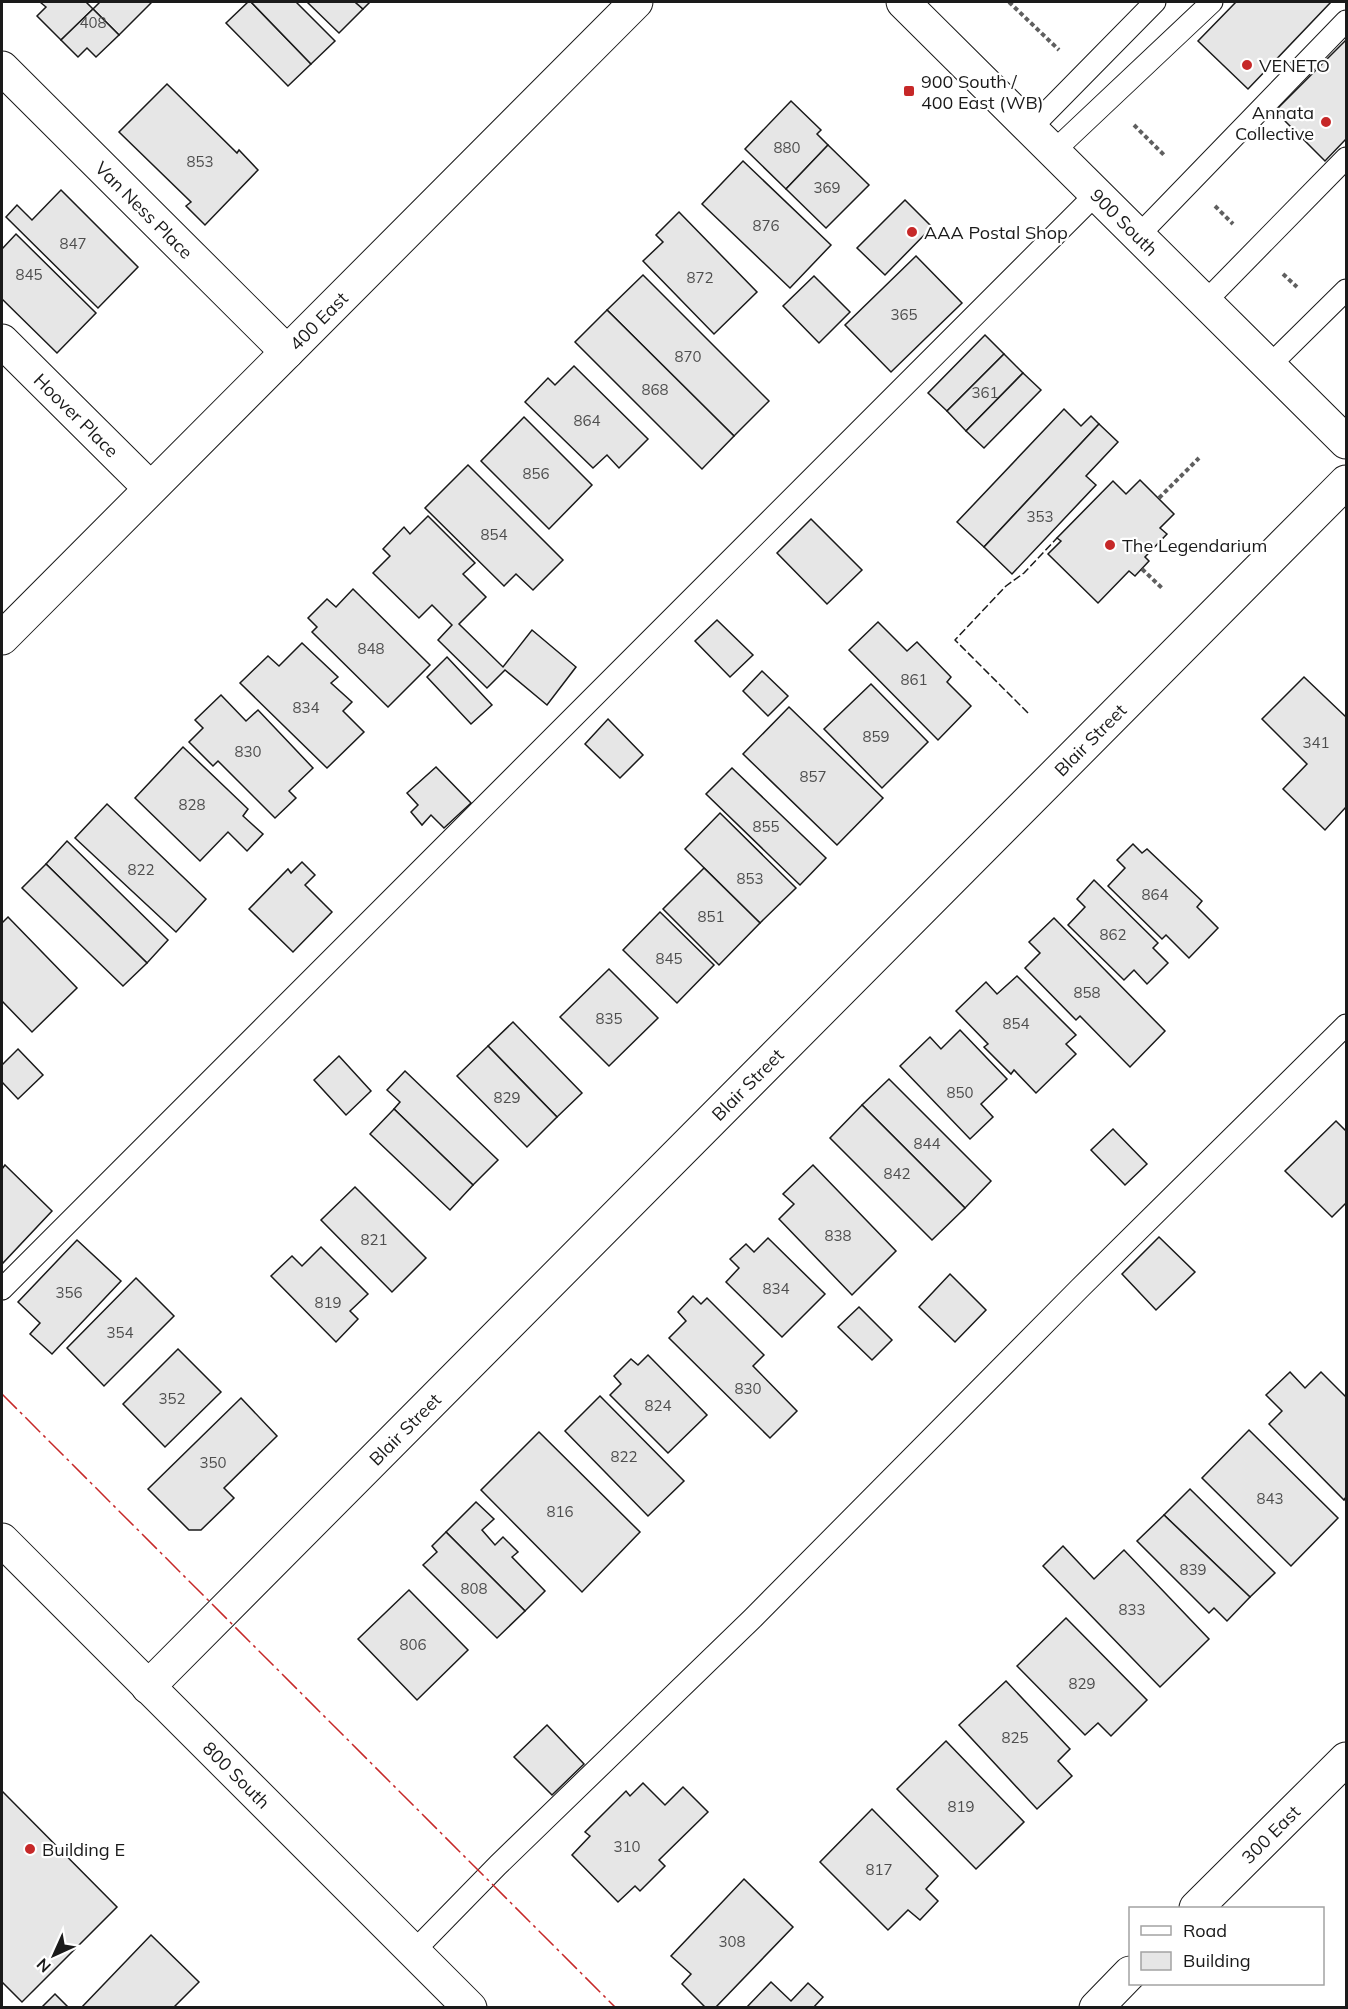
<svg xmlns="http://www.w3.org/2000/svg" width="1348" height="2009" viewBox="0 0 1348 2009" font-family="Mulish,sans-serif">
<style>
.building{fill:#e6e6e6;stroke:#1a1a1a;stroke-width:1.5}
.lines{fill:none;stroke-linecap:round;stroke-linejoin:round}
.service-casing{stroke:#1a1a1a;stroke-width:23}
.minor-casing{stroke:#1a1a1a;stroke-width:35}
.tertiary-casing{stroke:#1a1a1a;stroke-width:35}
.secondary-casing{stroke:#1a1a1a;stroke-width:35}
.path{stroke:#5f5f5f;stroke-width:4;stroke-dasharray:4.5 3;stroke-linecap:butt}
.service{stroke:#fff;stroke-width:21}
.minor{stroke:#fff;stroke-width:33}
.tertiary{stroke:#fff;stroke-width:33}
.secondary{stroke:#fff;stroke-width:33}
.fence{stroke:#1a1a1a;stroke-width:1.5;stroke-dasharray:8 3;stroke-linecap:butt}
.power{stroke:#c62828;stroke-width:1.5;stroke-dasharray:21 4.5 3 4.5;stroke-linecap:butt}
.poi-dot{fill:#c62828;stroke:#fff;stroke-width:2}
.labels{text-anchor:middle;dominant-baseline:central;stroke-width:4.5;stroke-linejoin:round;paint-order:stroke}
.number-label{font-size:15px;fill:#4d4d4d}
.poi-label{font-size:18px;fill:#1a1a1a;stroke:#fff;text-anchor:start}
.street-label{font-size:18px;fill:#1a1a1a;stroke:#fff}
</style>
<rect width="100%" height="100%" fill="#fff"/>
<!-- building -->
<g class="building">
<path d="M40,2H86L93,9L61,40L37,16L46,7Z"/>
<path d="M100,2H149L151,3L119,35L93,9Z"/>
<path d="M248,2H251L311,64L288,86L226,23Z"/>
<path d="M251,2H296L335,41L311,64Z"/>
<path d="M307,2H355L363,9L339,33Z"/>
<path d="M355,2H370L363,9Z"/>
<path d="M1236,2H1331L1248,89L1198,41Z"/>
<path d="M93,9L119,35L96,57L87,48L78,57L61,40Z"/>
<path d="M1346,40V139L1325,161L1275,111Z"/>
<path d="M167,84L237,153L239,150L258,170L205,225L186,206L191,202L119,132Z"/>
<path d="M791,101L821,130L817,134L828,145L786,189L745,149Z"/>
<path d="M828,145L869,185L826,228L786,189Z"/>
<path d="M743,161L831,245L790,288L702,204Z"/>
<path d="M61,190L138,267L98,308L6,217L17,205L32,220Z"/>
<path d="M905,200L932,227L885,275L857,248Z"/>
<path d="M679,212L757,292L714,334L643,261L663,242L656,235Z"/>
<path d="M16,234L96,313L57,353L2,299V249Z"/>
<path d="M916,256L962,303L891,372L845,325Z"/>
<path d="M643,275L769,401L734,436L607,310Z"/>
<path d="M814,276L850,312L819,343L783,306Z"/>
<path d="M607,310L734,436L702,469L575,342Z"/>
<path d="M985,335L1004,354L947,411L928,393Z"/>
<path d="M1004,354L1023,373L966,431L947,411Z"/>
<path d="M574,366L648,439L619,468L607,455L593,468L525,402L548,378L555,385Z"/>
<path d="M1023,373L1041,390L984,448L966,431Z"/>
<path d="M1064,409L1081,426L1091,416L1099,424L984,547L957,522Z"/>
<path d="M524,417L592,485L549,529L481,461Z"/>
<path d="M1099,424L1118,442L1086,476L1096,485L1012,574L984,547Z"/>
<path d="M468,465L563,560L533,590L516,574L504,586L425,508Z"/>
<path d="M1140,480L1174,514L1160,528L1167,534L1145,557L1149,561L1135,576L1129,571L1098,603L1048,554L1061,541L1057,538L1113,481L1126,494Z"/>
<path d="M428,516L475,563L463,574L486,597L459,624L503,667L532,630L576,667L547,705L505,670L487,688L438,640L452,625L432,605L419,618L373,573L390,556L383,549L404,527L410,534Z"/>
<path d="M811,519L862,570L827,604L777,553Z"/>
<path d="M353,589L430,665L388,707L312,632L317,627L308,618L327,599L336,607Z"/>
<path d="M717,620L753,655L730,677L695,641Z"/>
<path d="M878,622L907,651L917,642L951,677L947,682L971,706L938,740L849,650Z"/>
<path d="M302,643L338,677L331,683L352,702L343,711L364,732L327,768L240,683L268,656L279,666Z"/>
<path d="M447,657L492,705L471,724L427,677Z"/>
<path d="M762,671L788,696L768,716L743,691Z"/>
<path d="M1304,677L1346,717V807L1325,830L1283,789L1307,764L1262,719Z"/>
<path d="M871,684L928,742L882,788L824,729Z"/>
<path d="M221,695L246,721L258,710L313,768L289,791L296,798L275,818L218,761L213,766L189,742L203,728L195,720Z"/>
<path d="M789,707L883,798L837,845L743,754Z"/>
<path d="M608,719L643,755L620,778L585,744Z"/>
<path d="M183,747L248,809L243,816L263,834L247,851L228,832L200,861L135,798Z"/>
<path d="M436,767L471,803L444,828L431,815L422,825L411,812L418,805L407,793Z"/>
<path d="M732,768L826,858L800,885L706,794Z"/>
<path d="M107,804L206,899L176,932L75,838Z"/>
<path d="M720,813L796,888L760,923L685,849Z"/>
<path d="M67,841L168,940L147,963L46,864Z"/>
<path d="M1133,844L1142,853L1147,849L1202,901L1197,907L1218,928L1189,958L1166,935L1162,939L1108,886L1125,868L1117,860Z"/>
<path d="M302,862L315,875L305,885L332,912L293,952L249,909L288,869L291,873Z"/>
<path d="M46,864L147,963L123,986L22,888Z"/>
<path d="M704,868L760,923L719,965L663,909Z"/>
<path d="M1094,880L1158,943L1153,948L1168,963L1147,984L1134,970L1124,980L1068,925L1085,907L1077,899Z"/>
<path d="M660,912L714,965L677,1003L623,950Z"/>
<path d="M8,917L77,988L32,1032L2,1001V923Z"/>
<path d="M1054,918L1165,1031L1130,1067L1080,1016L1076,1020L1025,968L1040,953L1029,942Z"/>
<path d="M609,969L658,1018L609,1066L560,1017Z"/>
<path d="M1017,976L1076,1035L1066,1044L1076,1054L1036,1093L1014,1070L1011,1074L984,1047L988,1044L956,1011L986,982L997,994Z"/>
<path d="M513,1022L582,1093L557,1117L488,1046Z"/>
<path d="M960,1030L1007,1079L981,1104L993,1117L970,1139L900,1066L930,1037L941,1049Z"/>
<path d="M488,1046L557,1117L527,1147L457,1076Z"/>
<path d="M18,1049L43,1075L18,1099L2,1082V1065Z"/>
<path d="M339,1056L371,1091L346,1115L314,1080Z"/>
<path d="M405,1071L498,1160L473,1185L394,1109L400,1102L387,1090Z"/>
<path d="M889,1079L991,1181L965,1208L862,1105Z"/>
<path d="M862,1105L965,1208L932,1240L830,1138Z"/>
<path d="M394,1109L473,1185L450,1210L370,1134Z"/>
<path d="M1336,1121L1346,1131V1203L1332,1217L1285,1171Z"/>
<path d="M1113,1129L1147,1164L1125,1185L1091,1150Z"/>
<path d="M5,1165L52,1211L2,1264V1169Z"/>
<path d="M813,1165L896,1251L852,1295L779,1219L794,1204L783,1194Z"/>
<path d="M355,1187L426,1258L392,1292L321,1220Z"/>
<path d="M1159,1237L1195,1272L1156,1310L1122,1274Z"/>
<path d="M768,1238L825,1294L782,1337L726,1282L739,1268L730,1259L746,1244L754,1252Z"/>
<path d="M77,1240L121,1281L52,1354L30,1334L40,1323L18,1302Z"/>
<path d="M321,1247L368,1294L350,1311L358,1319L336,1342L271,1276L292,1256L302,1266Z"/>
<path d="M950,1274L986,1310L955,1342L919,1307Z"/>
<path d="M136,1278L174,1316L104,1386L67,1348Z"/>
<path d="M693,1296L701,1304L707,1298L764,1355L753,1366L797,1411L770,1438L669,1338L686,1321L678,1312Z"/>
<path d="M859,1307L892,1340L872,1360L838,1327Z"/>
<path d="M178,1349L221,1392L165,1447L123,1404Z"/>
<path d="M648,1355L707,1415L668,1453L610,1395L621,1384L614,1376L631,1359L638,1365Z"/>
<path d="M1290,1372L1305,1388L1321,1372L1346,1397V1497L1344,1500L1269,1424L1282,1411L1266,1395Z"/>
<path d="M600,1396L684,1481L648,1516L565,1431Z"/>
<path d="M241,1398L277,1436L224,1488L234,1498L201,1530H189L148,1489Z"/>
<path d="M1249,1430L1338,1518L1291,1566L1202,1478Z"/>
<path d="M539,1432L640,1532L582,1592L481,1490Z"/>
<path d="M1190,1489L1275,1573L1250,1597L1164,1515Z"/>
<path d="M476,1502L494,1519L482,1530L495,1545L503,1537L518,1552L512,1557L545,1591L525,1611L446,1532Z"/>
<path d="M1164,1515L1250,1597L1227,1621L1214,1608L1209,1613L1137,1541Z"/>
<path d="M446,1532L525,1611L497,1638L423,1565L437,1552L432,1546Z"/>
<path d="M1063,1546L1094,1579L1124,1550L1209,1639L1160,1687L1043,1566Z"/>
<path d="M409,1590L468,1650L417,1700L358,1639Z"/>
<path d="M1066,1618L1147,1700L1111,1736L1098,1723L1085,1735L1017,1666Z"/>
<path d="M1006,1681L1070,1749L1058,1761L1072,1776L1037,1809L959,1725Z"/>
<path d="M547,1725L584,1764L552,1795L514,1757Z"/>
<path d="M946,1741L1024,1822L976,1869L897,1789Z"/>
<path d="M643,1783L665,1805L683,1787L708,1812L659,1860L665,1866L640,1891L635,1886L618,1902L572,1855L590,1836L585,1832L626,1791L630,1796Z"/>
<path d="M2,1791L117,1907L22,2002L3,1983L2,1985Z"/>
<path d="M872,1809L938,1876L926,1889L938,1901L920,1920L908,1910L888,1930L820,1862Z"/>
<path d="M744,1879L793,1927L715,2008H706L682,1984L691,1974L671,1956Z"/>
<path d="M151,1935L199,1982L173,2008H81Z"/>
<path d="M771,1982L791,2001L808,1983L823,1997L813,2008H746Z"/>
<path d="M55,1994L69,2008H41Z"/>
</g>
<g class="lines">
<defs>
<g id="service">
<path d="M1031,128L1155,2"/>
<path d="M1054,151L1212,2"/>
<path d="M1139,235L1346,21"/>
<path d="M1206,301L1346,158"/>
<path d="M1270,365L1346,290"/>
<path d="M2,1289L1097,193"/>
<path d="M414,1951L498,1865L753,1618L1080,1288L1346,1025"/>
</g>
<g id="minor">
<path id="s1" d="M2,68L287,352"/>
<path id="s2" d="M2,341L150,488"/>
<path id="s3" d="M2,638L636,2"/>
<path id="s4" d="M148,1687L1346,482"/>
<path id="s5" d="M1196,1908L1346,1759"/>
<path d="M1096,2008L1130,1973"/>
</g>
<g id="tertiary">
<path id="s6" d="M903,2L1346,442"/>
</g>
<g id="secondary">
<path id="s7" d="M2,1540L470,2008"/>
</g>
</defs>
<!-- service casing -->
<use href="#service" class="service-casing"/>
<!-- minor casing -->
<use href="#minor" class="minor-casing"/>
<!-- tertiary casing -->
<use href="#tertiary" class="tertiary-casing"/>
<!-- secondary casing -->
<use href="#secondary" class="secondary-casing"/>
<!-- path -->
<g class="path">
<path d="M1009,2L1059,50"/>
<path d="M1134,125L1165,156"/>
<path d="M1215,206L1233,224"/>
<path d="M1283,274L1297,287"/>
<path d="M1159,498L1199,458"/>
<path d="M1142,569L1163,589"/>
</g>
<!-- service -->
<use href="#service" class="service"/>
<!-- minor -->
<use href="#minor" class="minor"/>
<!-- tertiary -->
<use href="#tertiary" class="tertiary"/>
<!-- secondary -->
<use href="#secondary" class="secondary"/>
<!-- fence -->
<path class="fence" d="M1028,713L955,640L1006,586L1024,573L1057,538"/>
<!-- power -->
<path class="power" d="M2,1394L616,2008"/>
</g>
<!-- markers -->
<g class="poi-dot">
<circle cx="1247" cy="65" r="6"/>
<rect x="903" y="85" width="12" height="12" rx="3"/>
<circle cx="1326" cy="122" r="6"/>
<circle cx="912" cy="232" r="6"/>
<circle cx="1110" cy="545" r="6"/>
<circle cx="30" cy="1849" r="6"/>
</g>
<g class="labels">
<!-- number labels -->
<g class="number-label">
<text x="93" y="22">408</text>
<text x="787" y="147">880</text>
<text x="200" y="161">853</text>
<text x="827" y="187">369</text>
<text x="766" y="225">876</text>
<text x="73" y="243">847</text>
<text x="29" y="274">845</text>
<text x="700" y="277">872</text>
<text x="904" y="314">365</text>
<text x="688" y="356">870</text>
<text x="655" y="389">868</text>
<text x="985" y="392">361</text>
<text x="587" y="420">864</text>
<text x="536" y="473">856</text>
<text x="1040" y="516">353</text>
<text x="494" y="534">854</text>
<text x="371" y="648">848</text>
<text x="914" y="679">861</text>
<text x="306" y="707">834</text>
<text x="876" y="736">859</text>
<text x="1316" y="742">341</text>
<text x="248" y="751">830</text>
<text x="813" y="776">857</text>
<text x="192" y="804">828</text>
<text x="766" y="826">855</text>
<text x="141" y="869">822</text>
<text x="750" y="878">853</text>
<text x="1155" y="894">864</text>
<text x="711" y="916">851</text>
<text x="1113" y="934">862</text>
<text x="669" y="958">845</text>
<text x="1087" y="992">858</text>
<text x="609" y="1018">835</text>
<text x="1016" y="1023">854</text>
<text x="960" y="1092">850</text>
<text x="507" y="1097">829</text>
<text x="927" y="1143">844</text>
<text x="897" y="1173">842</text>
<text x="838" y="1235">838</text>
<text x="374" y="1239">821</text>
<text x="776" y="1288">834</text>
<text x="69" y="1292">356</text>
<text x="328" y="1302">819</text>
<text x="120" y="1332">354</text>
<text x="748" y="1388">830</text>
<text x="172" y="1398">352</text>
<text x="658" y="1405">824</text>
<text x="624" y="1456">822</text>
<text x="213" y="1462">350</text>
<text x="1270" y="1498">843</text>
<text x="560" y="1511">816</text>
<text x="1193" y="1569">839</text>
<text x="474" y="1588">808</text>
<text x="1132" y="1609">833</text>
<text x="413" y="1644">806</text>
<text x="1082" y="1683">829</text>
<text x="1015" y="1737">825</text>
<text x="961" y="1806">819</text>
<text x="627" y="1846">310</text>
<text x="879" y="1869">817</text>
<text x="732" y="1941">308</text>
</g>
<!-- poi labels -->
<g class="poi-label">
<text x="1259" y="65">VENETO</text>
<text x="921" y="81">900 South /<tspan x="921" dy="21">400 East (WB)</tspan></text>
<text x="1314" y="112" text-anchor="end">Annata<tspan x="1314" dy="21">Collective</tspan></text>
<text x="924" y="232">AAA Postal Shop</text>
<text x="1122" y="545">The Legendarium</text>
<text x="42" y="1849">Building E</text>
</g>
<!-- street labels -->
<g class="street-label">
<text stroke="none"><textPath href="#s1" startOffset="201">Van Ness Place</textPath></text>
<text stroke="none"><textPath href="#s6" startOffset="312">900 South</textPath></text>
<text stroke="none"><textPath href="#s3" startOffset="448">400 East</textPath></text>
<text stroke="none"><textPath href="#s2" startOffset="105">Hoover Place</textPath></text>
<text stroke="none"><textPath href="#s4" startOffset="1336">Blair Street</textPath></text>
<text stroke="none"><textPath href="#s4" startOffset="850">Blair Street</textPath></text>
<text stroke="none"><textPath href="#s4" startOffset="364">Blair Street</textPath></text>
<text stroke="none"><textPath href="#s7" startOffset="332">800 South</textPath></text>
<text stroke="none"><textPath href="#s5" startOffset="105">300 East</textPath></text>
</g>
</g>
<!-- border -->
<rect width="1348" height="2009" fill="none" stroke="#1a1a1a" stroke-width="6"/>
<!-- legend -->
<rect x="1129" y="1907" width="195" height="78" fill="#ffffff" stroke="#a3a3a3" stroke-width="1.5"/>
<rect x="1141" y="1926" width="30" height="9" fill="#ffffff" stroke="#a3a3a3" stroke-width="1.5"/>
<text x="1183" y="1937" font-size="18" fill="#1a1a1a">Road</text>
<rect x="1141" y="1952" width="30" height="18" fill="#e6e6e6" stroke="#a3a3a3" stroke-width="1.5"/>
<text x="1183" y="1967" font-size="18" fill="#1a1a1a">Building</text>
<!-- north arrow -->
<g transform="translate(54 1955) rotate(225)" stroke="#ffffff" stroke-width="4.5" paint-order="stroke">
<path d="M0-4.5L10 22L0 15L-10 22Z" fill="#1a1a1a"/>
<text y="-9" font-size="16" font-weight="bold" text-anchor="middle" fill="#1a1a1a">N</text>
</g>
</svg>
